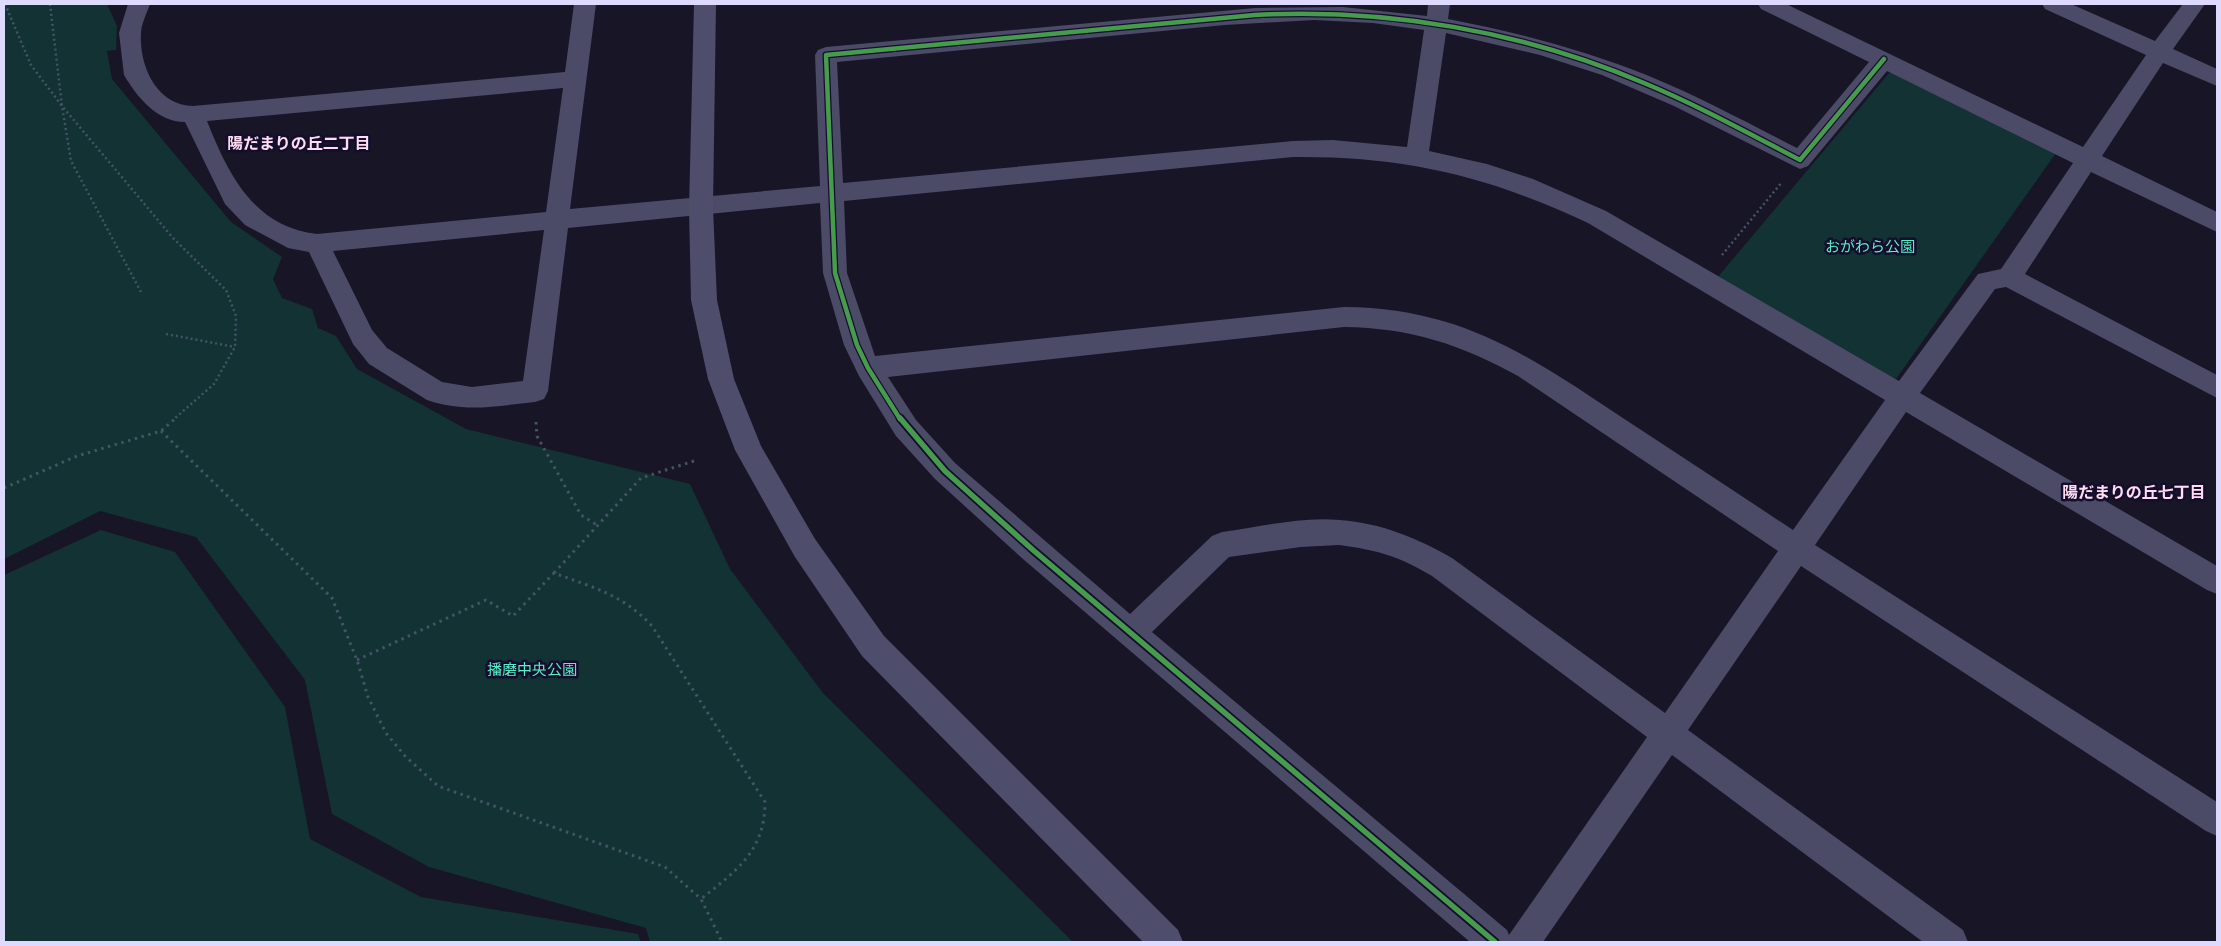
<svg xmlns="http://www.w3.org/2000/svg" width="2221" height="946" viewBox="0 0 2221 946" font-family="Roboto,'Noto Sans JP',sans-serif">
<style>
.green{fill:#123234}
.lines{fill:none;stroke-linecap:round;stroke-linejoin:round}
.path-far1{stroke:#445466;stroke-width:2.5;stroke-dasharray:2 3;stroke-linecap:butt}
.path{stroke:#445466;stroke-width:3;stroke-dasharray:2.5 4.5;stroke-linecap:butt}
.street{fill:#4b4a67;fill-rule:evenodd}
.secondary{fill:#4f4d6c;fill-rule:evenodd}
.cycleway-far1-casing{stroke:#140e2d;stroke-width:7}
.cycleway-casing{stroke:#140e2d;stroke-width:9}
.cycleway-far1{stroke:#469c4c;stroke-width:4.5}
.cycleway{stroke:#469c4c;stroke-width:5.5}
.labels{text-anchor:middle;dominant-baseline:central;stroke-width:5;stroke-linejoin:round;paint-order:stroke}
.park-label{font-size:15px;fill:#58edc8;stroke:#140e2d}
.neighbourhood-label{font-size:16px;font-weight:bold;fill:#ffdcf2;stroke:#140e2d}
</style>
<rect width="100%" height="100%" fill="#181526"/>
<!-- green -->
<g class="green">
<path d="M4,4H107L117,26L116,50L107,51L112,79L231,222L282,257L273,279L282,298L312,309L318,328L336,336L357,369L466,429L690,484L730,569L823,693L1073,942H650L646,928L429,867L332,814L305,680L196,537L100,511L4,559Z"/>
<path d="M1890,72L2056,153L1896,379L1717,278Z"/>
<path d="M101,530L175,552L285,707L310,839L421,897L638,934L641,942H4V575Z"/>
</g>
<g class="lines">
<!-- path-far1 -->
<g class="path-far1">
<path d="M5,4L31,65L62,106L71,161L141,292"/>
<path d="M50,4L62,106L173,238L226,290L236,316L235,347L214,384L174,419"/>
<path d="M1722,255L1782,182"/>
<path d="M166,334L235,347"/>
</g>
<!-- path -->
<g class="path">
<path d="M536,422L537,436L581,515L597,525"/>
<path d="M161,431L332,598L357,660L368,697L386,733L405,756L438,786L665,867L701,899L722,942"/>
<path d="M4,488L77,456L161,431L176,418"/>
<path d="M554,573L641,478L697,460"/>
<path d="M357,660L486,600L513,616L554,573C594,588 622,594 652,626L765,802C765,851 736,871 701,899"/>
</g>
<!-- street -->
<path class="street" d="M128,4H150C147,13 141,24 141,34C139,66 157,106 193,106L565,72L574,4H596L570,209L820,186L815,55L818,50L826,47L1255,8L1343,7L1427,16L1428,4H1450L1448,19C1516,32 1584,50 1649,76C1700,97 1748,123 1797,148L1869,62L1761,9L1758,4H1786L2083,147L2146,55L2045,9L2042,4H2071L2155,41L2183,4H2205L2173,49L2217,69V86L2163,63L2102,156L2217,212V232L2091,172L2025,274L2217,375V398L2006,287L1995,289L1920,393L2217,566V594L2207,590L1906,412L1815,545L2217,802V836L2206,831L1801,566L1688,730L1963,930L1968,942H1923L1672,755L1543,942H1470L1023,559L935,479L896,436L859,376L844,345L823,273L820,203L568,228L548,391L544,399L535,402C497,406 464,413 427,400L369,364L353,344L309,252L288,248L245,225L225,204L185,122C157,122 137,97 124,75L119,33ZM1314,20L1373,23L1424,30L1407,147L1333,140L1293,141L843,183L837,62L1225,25ZM1446,33L1540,55L1602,75L1674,106L1800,169L1808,166L1887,71L2073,163L2001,269L1978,274L1899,381L1606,211L1533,179L1487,164L1429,151ZM563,88L546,212L317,234C254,227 228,174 207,121ZM1293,157C1404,156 1488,176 1588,223L1885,400L1793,530C1740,495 1686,459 1632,424C1535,360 1466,308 1344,307L875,356L847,273L844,201ZM544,230L523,381L472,387L442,382L387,348L372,330L333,251ZM1344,327C1410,328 1460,344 1518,376L1778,551L1665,713L1452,558C1417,538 1381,523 1340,520C1302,516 1260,527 1222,532L1212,536L1130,614L955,463L916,420L888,377ZM1339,545C1377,550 1399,556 1432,576L1647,737L1509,935L1507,930L1152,632L1229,557L1301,547Z"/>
<!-- secondary -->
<path class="secondary" d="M694,4H716L713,208L717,300L734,379L761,446L815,539L884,636L1178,930L1183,942H1143L862,656L795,557L735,450L708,379L691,300L689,208Z"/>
<defs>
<path id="cycleway-far1" d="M900,419L868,368L857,345L835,273L826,55L1255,15C1387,8 1522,31 1644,83C1697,105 1748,133 1800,160L1884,59"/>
<path id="cycleway" d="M900,418L945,471L1033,550L1495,942"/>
</defs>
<!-- cycleway-far1 casing -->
<use href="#cycleway-far1" class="cycleway-far1-casing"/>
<!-- cycleway casing -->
<use href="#cycleway" class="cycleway-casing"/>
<!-- cycleway-far1 -->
<use href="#cycleway-far1" class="cycleway-far1"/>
<!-- cycleway -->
<use href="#cycleway" class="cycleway"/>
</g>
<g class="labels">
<!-- park labels -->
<g class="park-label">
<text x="1870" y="247">おがわら公園</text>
<text x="532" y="670">播磨中央公園</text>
</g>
<!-- neighbourhood labels -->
<g class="neighbourhood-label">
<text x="299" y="143">陽だまりの丘二丁目</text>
<text x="2134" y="492">陽だまりの丘七丁目</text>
</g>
</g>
<!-- border -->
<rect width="2221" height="946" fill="none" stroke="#dedaff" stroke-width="10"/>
</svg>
